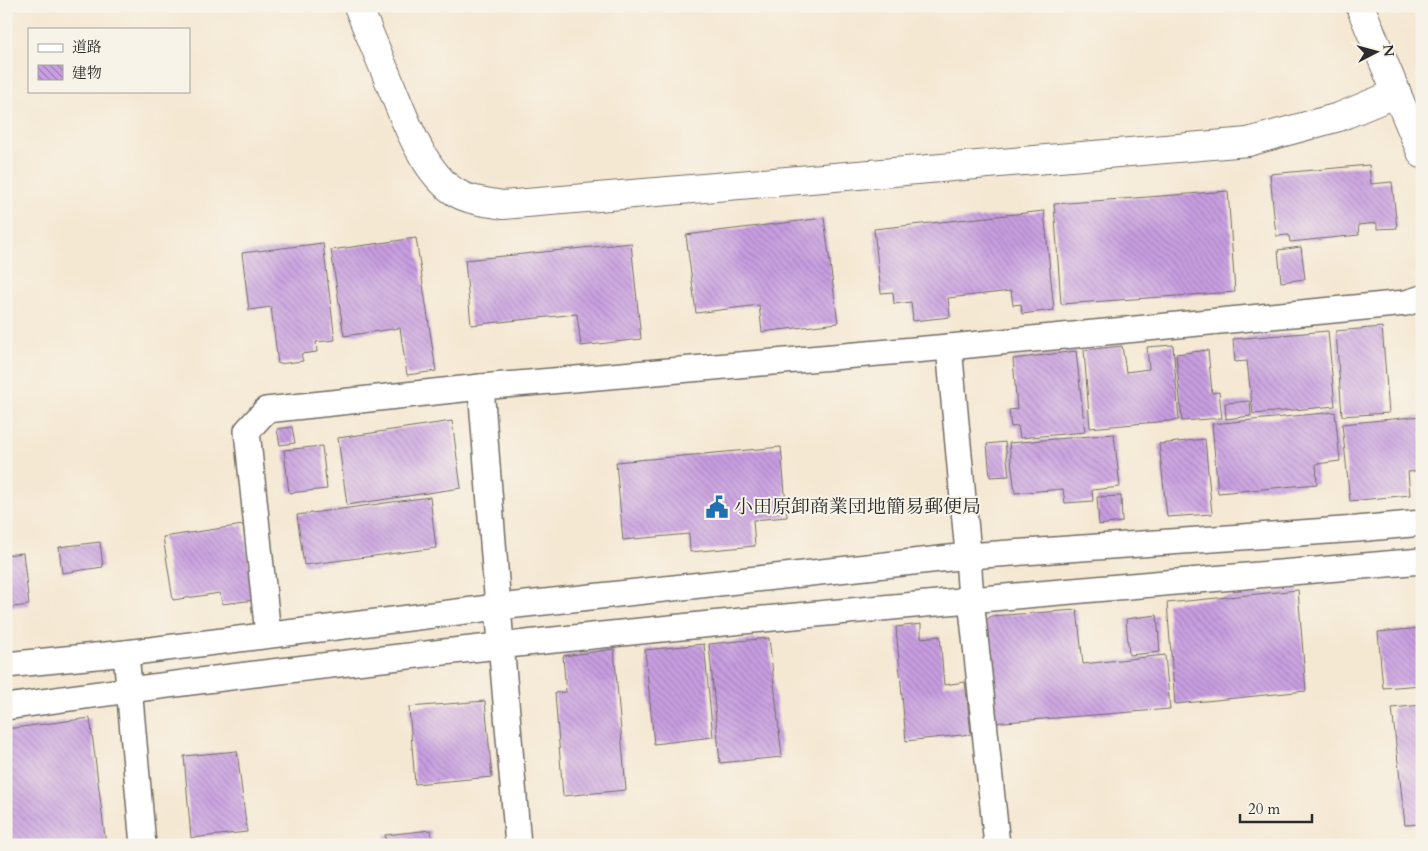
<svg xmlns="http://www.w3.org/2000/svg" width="1428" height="851" viewBox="0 0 1428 851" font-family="Cardo,'Noto Serif JP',serif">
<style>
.building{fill:url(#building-back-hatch)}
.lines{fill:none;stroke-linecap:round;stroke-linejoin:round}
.minor-casing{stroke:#726d66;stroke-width:28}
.tertiary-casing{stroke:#726d66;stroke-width:30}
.minor{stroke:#fff;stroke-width:25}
.tertiary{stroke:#fff;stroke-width:28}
.labels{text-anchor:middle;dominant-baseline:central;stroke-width:4;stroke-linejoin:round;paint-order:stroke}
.poi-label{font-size:19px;fill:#2b2b2b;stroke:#f7f3e8;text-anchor:start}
</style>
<defs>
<pattern id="building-back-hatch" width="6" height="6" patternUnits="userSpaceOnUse" patternTransform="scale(1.25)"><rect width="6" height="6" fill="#c89ee1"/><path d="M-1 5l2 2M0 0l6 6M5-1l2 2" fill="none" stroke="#a381b7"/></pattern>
</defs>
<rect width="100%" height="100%" fill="#f7f3e8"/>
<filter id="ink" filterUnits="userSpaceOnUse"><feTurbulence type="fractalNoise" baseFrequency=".02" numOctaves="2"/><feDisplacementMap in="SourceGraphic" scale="10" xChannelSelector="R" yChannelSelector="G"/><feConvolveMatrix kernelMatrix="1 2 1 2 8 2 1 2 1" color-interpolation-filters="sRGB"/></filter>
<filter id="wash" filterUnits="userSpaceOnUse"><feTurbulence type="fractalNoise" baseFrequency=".0096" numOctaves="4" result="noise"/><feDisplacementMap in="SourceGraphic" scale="20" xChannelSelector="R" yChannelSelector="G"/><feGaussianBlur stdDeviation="1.12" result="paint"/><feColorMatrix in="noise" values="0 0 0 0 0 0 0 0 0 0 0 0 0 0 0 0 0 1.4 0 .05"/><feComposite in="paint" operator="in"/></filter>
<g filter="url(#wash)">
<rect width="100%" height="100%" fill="#f5e8d3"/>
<g id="blocks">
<!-- building -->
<g class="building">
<path d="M1369,165L1371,184L1392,182L1397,228L1377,229V223L1358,225L1359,235L1290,242L1289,235L1276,236L1270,174Z"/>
<path d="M1228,191L1235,292L1061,304L1054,204Z"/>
<path d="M1044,211L1054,310L1022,314L1021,304L1013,305L1011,291L948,298L950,317L913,321L911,302L894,304L893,292L881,293L874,229Z"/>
<path d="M824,218L838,323L762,332L759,305L696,313L686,235Z"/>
<path d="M416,238L436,371L407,375L400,328L344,336L331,250Z"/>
<path d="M323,243L335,340L316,342L317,352L301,354L303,361L278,364L271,307L249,310L242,253Z"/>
<path d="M631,243L641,339L581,346L577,314L471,325L465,260Z"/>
<path d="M1301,247L1305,279L1281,282L1278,250Z"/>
<path d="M1382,327L1389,413L1342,416L1336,331Z"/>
<path d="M1328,331L1335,406L1253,414L1247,361L1235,362L1233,339Z"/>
<path d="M1173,345L1179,420L1090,428L1084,350L1122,346L1126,372L1149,369L1147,347Z"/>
<path d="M1208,350L1212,393L1219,392L1222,418L1182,421L1176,354Z"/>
<path d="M1076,351L1085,432L1020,438L1018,426L1011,427L1009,410L1017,409L1013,359Z"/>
<path d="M1250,401L1251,416L1226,419L1225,403Z"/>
<path d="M1335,412L1340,461L1316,464L1317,484L1218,493L1212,424Z"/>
<path d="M1422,416V471L1408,472L1410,495L1350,501L1342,424Z"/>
<path d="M452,421L461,488L347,505L338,438Z"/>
<path d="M292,427L295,443L280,445L277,429Z"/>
<path d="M1114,434L1120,487L1092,490L1093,501L1065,503L1063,489L1015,493L1009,443Z"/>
<path d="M1205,439L1212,514L1167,517L1159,444Z"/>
<path d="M1005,442L1009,476L990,477L987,444Z"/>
<path d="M322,446L327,489L289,493L284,450Z"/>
<path d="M781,447L787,517L753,520L755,546L690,552L689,534L623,540L616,462Z"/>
<path d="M1121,496L1122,522L1099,525L1097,497Z"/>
<path d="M430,497L436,548L304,565L297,515Z"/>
<path d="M243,525L255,600L222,604L220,593L173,600L163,537Z"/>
<path d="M100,542L103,567L62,573L59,547Z"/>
<path d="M23,553L29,605L6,608V555Z"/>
<path d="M1298,590L1306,691L1175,704L1167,603Z"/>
<path d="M1077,610L1083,664L1165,655L1170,709L992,723L982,625L991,616Z"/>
<path d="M1157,615L1160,652L1129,655L1126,619Z"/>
<path d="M921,624V638L940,636L944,685L965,682L971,734L906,741L896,627Z"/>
<path d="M1422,628V685L1383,688L1378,632Z"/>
<path d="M769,638L782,757L720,763L709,644Z"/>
<path d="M704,644L713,737L654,744L645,650Z"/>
<path d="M614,649L626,790L563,796L555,693L566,692L563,656Z"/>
<path d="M485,701L492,777L415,784L409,707Z"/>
<path d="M1422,705V824L1405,825L1392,708Z"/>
<path d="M90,718L106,845H6V729Z"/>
<path d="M237,751L247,832L191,838L184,756Z"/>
<path d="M431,830L432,845H386L385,835Z"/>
</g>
</g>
</g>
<g filter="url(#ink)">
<use href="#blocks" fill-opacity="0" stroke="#726d66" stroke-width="1"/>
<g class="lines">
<defs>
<g id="minor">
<path d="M949,347L967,542L971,599L997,845"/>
<path d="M268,635L247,431L266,410L481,387"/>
<path d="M6,665L126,653"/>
<path d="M6,707C476,640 949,601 1422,561"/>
<path d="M143,845L126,653L498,607L968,556L1357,529L1422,523"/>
<path d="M518,845L498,607L481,387L949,347L1406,303L1422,298"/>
</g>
<g id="tertiary">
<path d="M358,6C368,31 379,56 389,81C403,115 423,172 455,192C469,201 487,202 503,205L1248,142L1339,117L1397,93"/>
<path d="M1360,6L1422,154"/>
</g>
</defs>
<!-- minor casing -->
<use href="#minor" class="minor-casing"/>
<!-- tertiary casing -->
<use href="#tertiary" class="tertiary-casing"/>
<!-- minor -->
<use href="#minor" class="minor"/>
<!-- tertiary -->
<use href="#tertiary" class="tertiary"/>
</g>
</g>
<!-- icons -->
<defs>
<symbol id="civic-bare" viewBox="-9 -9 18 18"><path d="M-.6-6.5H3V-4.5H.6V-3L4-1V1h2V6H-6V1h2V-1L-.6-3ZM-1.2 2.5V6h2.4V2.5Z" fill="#1f6fb2" stroke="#f7f3e8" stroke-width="2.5" paint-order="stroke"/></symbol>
</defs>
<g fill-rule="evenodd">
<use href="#civic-bare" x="701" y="491" width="32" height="32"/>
</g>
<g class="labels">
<!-- poi labels -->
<g class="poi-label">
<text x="734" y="507">小田原卸商業団地簡易郵便局</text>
</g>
</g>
<!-- margin -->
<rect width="1428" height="851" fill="none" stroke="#f7f3e8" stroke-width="25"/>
<!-- legend -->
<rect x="28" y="28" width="162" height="65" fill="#f7f3e8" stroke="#a5a39c"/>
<rect x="38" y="44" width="25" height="8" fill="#ffffff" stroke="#a5a39c"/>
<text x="72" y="52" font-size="15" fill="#2b2b2b">道路</text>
<rect x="38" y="65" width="25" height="15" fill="url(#building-back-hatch)" stroke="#a5a39c"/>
<text x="72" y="78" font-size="15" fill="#2b2b2b">建物</text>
<!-- north arrow -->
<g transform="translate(1376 52) rotate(84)" stroke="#f7f3e8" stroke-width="4" paint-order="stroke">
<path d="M0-4L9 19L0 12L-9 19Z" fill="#2b2b2b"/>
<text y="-8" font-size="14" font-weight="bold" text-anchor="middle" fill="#2b2b2b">N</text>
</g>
<!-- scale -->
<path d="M1240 814v8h72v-8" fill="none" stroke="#2b2b2b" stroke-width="2.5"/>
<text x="1248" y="814" font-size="15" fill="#2b2b2b" stroke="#f7f3e8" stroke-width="4" paint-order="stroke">20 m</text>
</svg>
